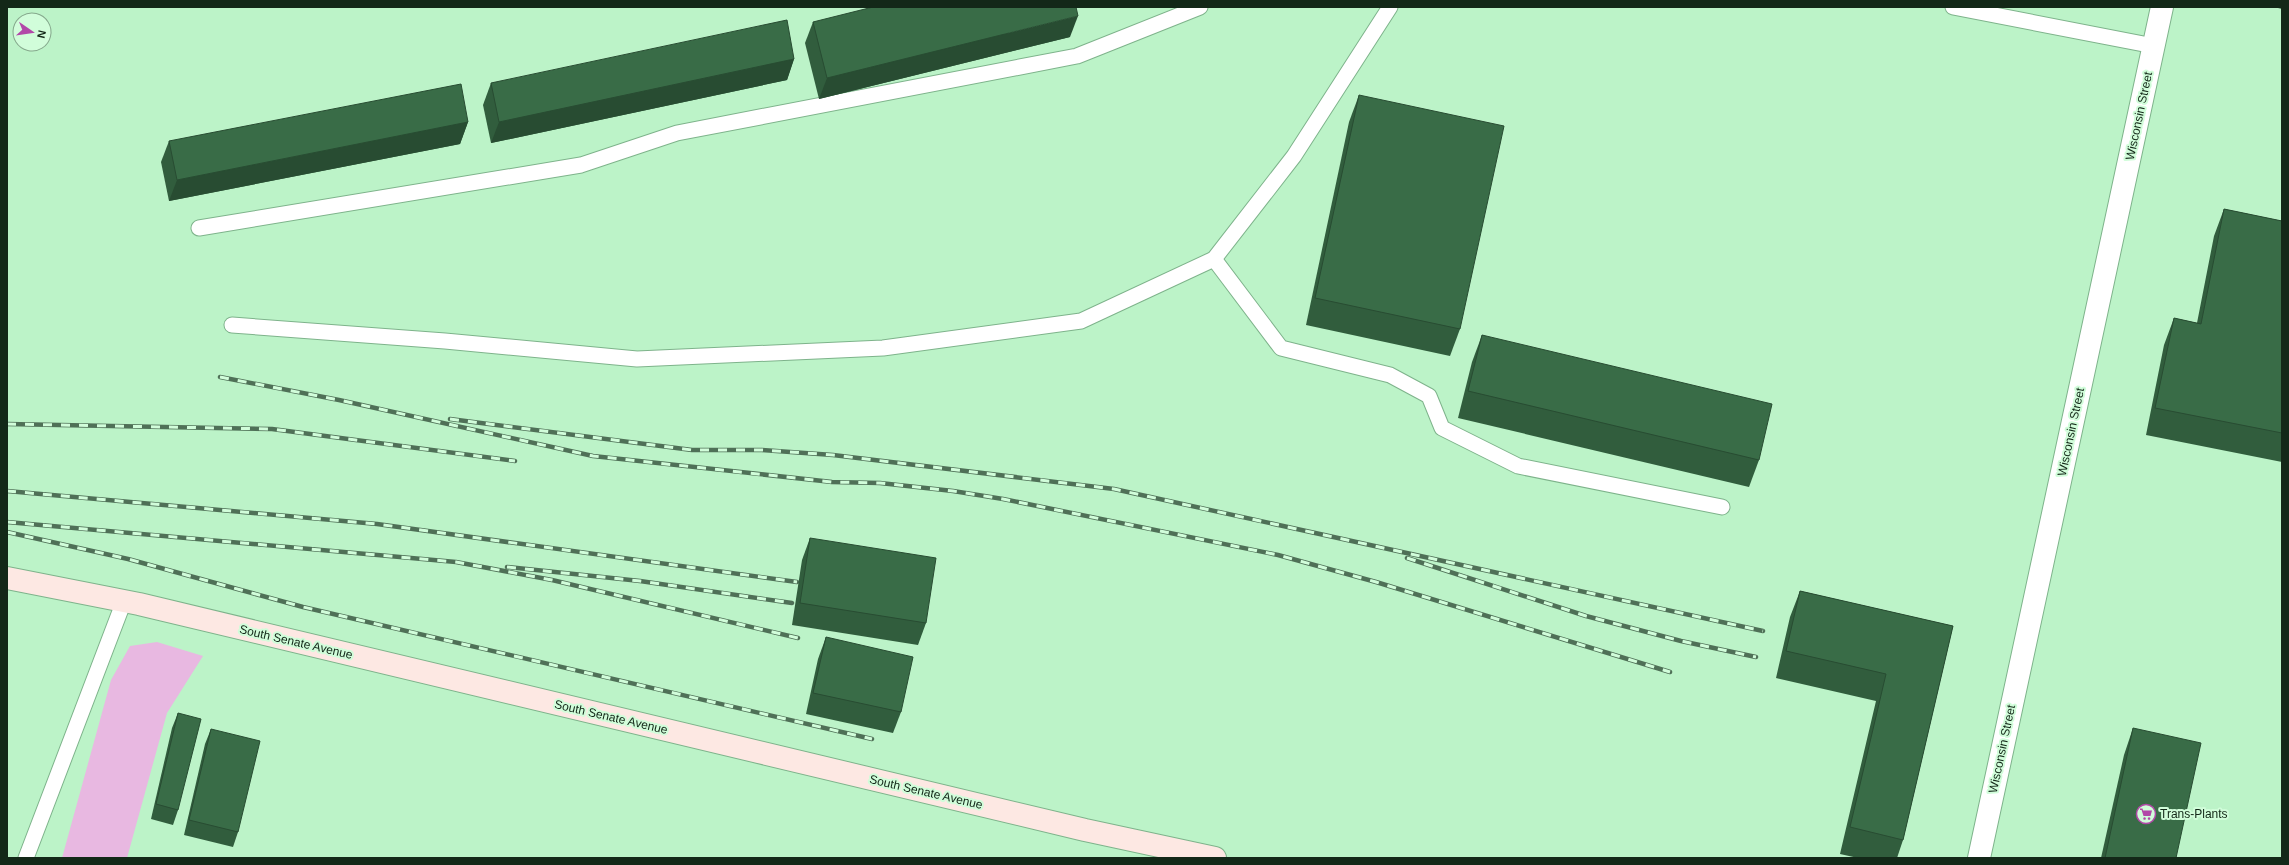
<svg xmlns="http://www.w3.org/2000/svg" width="2289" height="865" viewBox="0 0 2289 865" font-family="Arial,sans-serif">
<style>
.green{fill:#e8b8e1}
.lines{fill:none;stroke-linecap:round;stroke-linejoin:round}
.lane-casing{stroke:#7eb38b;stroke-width:17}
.street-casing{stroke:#7eb38b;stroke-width:24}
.secondary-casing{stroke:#7eb38b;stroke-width:24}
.lane{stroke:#fff;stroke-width:15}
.street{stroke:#fff;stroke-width:22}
.secondary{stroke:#fde8e3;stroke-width:22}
.rail-casing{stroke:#4f7057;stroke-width:4.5}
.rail{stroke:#d1fdda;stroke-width:3;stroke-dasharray:9;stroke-linecap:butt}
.wall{fill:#315d3d}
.shaded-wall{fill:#284c32}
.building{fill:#396c47;stroke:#284c32}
.labels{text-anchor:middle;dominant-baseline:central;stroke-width:4;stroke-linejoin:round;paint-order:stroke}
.street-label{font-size:12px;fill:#132818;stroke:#d1fdda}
.poi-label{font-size:12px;fill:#132818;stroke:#d1fdda;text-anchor:start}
</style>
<rect width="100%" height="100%" fill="#bcf3c8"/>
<!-- green -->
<path class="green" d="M157,642L203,656L167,713L127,858H62L111,680L130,646Z"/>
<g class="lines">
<defs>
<g id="lane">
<path d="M1953,7L2154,46"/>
<path d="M199,228L581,165L677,133L1077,56L1200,7"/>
<path d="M1214,259L1281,348L1390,375L1429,396L1442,428L1518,466L1722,507"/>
<path d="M232,325L445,341L637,359L883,348L1081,321L1214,259L1294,156L1390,7"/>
<path d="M26,858L124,601"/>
</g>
<path id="street" d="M1979,858L2162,7"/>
<path id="secondary" d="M7,578L139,604L1085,830L1215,858"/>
</defs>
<!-- lane casing -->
<use href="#lane" class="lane-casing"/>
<!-- street casing -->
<use href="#street" class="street-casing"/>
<!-- secondary casing -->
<use href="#secondary" class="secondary-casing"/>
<!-- lane -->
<use href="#lane" class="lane"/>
<!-- street -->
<use href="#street" class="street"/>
<!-- secondary -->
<use href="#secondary" class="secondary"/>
<defs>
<g id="rail">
<path d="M220,377L339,400L593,456L832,482L880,483L953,491L1003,499L1278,555L1376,582L1670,672"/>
<path d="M450,419L692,450H762L833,455L1114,489L1763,631"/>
<path d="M7,424L272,429L515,461"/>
<path d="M7,491L377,524L797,582"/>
<path d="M7,522L456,562L552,580L798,638"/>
<path d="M7,532L128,559L303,607L872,739"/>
<path d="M1407,558L1586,616L1681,641L1756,657"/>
<path d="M507,567L640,581L792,603"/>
</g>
</defs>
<!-- rail casing -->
<use href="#rail" class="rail-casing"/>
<!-- rail -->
<use href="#rail" class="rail"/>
</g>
<!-- wall -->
<g class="wall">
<path d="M2274,7H2282V9Z"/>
<path d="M813,22L1070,37L819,99L805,43Z"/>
<path d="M794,59L787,80L491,143L483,105L491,83Z"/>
<path d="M1359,95L1460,329L1450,356L1306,325L1349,122Z"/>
<path d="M468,122L460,144L169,201L161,162L169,141Z"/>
<path d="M2224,209L2282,221V462L2146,435L2164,345L2174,318L2197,323L2214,236Z"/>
<path d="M1482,335L1759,460L1749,487L1458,418L1472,362Z"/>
<path d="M810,538L926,623L918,645L792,625L802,560Z"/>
<path d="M1800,591L1953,626L1903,840L1897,858H1858L1840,854L1876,701L1776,678L1790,617Z"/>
<path d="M826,637L901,712L893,733L806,714L818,659Z"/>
<path d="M178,713V810L173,825L151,819L172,728Z"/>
<path d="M2133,728L2176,858H2101L2124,755Z"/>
<path d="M211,729L238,832L233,847L184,835L205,744Z"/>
</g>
<!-- shaded-wall -->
<g class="shaded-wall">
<path d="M1078,16L1070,37L819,99L827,78Z"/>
<path d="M794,59L787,80L491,143L499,122Z"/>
<path d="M468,122L460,144L169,201L177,180Z"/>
</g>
<!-- building -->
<g class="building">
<path d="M873,7H1076L1078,16L827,78L813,22Z"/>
<path d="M787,20L794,59L499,122L491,83Z"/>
<path d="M461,84L468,122L177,180L169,141Z"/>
<path d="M1359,95L1504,126L1460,329L1315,298Z"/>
<path d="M2224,209L2282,221V433L2155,408L2174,318L2201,324Z"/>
<path d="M1482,335L1772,404L1759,460L1468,391Z"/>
<path d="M810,538L936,558L926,623L800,603Z"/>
<path d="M1800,591L1953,626L1903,840L1850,827L1886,674L1786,651Z"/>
<path d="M826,637L913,657L901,712L813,693Z"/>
<path d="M178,713L201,719L178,810L156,804Z"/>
<path d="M2133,728L2201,743L2176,858H2105Z"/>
<path d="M211,729L260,741L238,832L189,820Z"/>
</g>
<!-- icons -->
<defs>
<symbol id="supermarket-ring" viewBox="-11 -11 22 22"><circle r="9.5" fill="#d1fdda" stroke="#b248a8" stroke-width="1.5"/><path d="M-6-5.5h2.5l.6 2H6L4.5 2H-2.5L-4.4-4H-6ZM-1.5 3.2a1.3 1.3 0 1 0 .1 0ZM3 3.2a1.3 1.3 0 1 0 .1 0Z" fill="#b248a8"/></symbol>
</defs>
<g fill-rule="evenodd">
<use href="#supermarket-ring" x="2135" y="803" width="22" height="22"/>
</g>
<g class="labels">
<!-- street labels -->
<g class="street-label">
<text transform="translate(2139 116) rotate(-78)">Wisconsin Street</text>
<text transform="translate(2071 432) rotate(-78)">Wisconsin Street</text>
<text transform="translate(296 642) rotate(13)">South Senate Avenue</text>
<text transform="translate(611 717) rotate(13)">South Senate Avenue</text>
<text transform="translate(2002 749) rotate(-78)">Wisconsin Street</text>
<text transform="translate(926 792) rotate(13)">South Senate Avenue</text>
</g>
<!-- poi labels -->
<g class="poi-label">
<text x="2160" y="814">Trans-Plants</text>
</g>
</g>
<!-- border -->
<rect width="2289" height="865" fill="none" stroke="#132818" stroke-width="16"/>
<!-- north arrow -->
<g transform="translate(32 32) rotate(103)"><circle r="19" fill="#d1fdda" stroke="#85a88c"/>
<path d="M0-3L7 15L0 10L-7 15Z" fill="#b248a8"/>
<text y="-6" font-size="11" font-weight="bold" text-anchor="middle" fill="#132818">N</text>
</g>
</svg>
